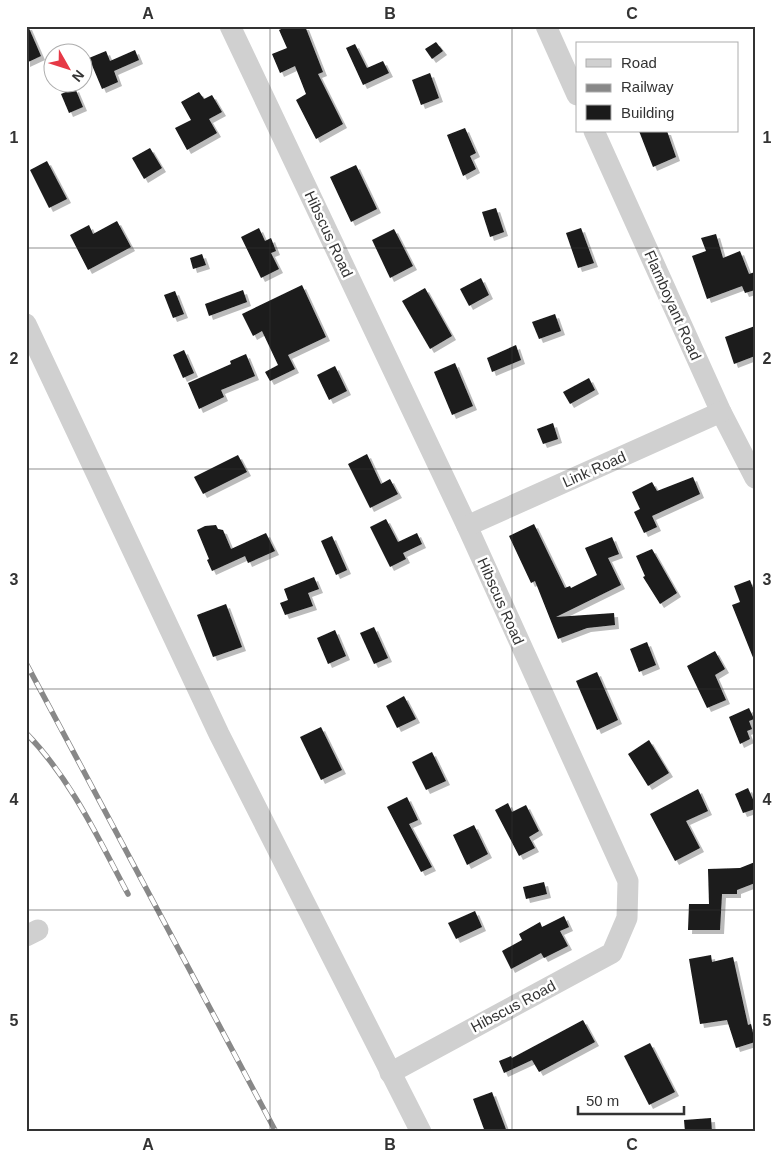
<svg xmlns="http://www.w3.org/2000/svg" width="781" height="1158" viewBox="0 0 781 1158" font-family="Arial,sans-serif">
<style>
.building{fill:#1a1a1a;filter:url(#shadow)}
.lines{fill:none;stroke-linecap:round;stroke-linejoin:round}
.minor{stroke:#d0d0d0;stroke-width:21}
.rail-casing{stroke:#888;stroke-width:5.5}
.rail{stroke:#fff;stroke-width:4;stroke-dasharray:11;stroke-linecap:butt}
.grid{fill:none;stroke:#333;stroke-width:1;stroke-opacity:0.55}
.labels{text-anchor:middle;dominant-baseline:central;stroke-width:5;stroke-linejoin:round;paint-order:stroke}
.street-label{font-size:15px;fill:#333;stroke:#fff}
.neatline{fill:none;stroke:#333;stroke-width:2}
.grid-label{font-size:16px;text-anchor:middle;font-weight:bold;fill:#333}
</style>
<defs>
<filter id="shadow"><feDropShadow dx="4" dy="4" stdDeviation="0" flood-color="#0004"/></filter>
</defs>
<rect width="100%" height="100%" fill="#fff"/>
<!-- building -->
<g class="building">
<path d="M26,26H28L41,56L26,63Z"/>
<path d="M288,26H305L323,72L318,74L343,124L316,139L296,100L306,94L295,66L280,73L272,54L287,48L279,30Z"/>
<path d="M436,42L443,51L432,59L425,49Z"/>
<path d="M355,44L367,68L383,61L389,73L363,85L346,48Z"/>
<path d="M135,50L139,60L114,71L118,82L102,89L89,58L106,51L110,61Z"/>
<path d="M430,73L439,98L421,105L412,80Z"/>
<path d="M75,88L83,107L69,113L61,94Z"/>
<path d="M199,92L204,99L212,95L222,112L209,119L217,133L187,150L175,128L191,120L181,102Z"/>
<path d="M465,128L476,153L470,156L476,169L463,176L447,135Z"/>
<path d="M639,131H667L676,157L653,167Z"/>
<path d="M150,148L162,168L144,179L132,158Z"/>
<path d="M47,161L67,199L49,208L30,170Z"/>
<path d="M356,165L377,209L351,222L330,177Z"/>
<path d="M496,208L504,232L490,237L482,212Z"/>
<path d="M117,221L131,247L88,270L70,235L89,225L93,234Z"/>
<path d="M259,228L265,241L271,238L276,251L271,253L279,269L261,278L241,237Z"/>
<path d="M581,228L594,263L578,268L566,233Z"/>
<path d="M394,229L413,266L390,278L372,240Z"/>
<path d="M716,234L723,258L740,251L749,274L755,272V290L745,293L742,286L707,299L692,256L706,251L701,238Z"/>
<path d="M202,254L206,265L193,269L190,258Z"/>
<path d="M481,278L489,295L469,306L460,289Z"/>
<path d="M302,285L326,337L288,355L295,369L270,381L265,372L278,365L262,331L253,336L242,314Z"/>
<path d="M425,288L452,336L430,349L402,301Z"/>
<path d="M243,290L247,302L209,316L205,304Z"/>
<path d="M175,291L184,314L173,318L164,295Z"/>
<path d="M555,314L561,331L539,339L532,322Z"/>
<path d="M755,326V356L734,364L725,337Z"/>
<path d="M516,345L521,360L492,372L487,358Z"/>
<path d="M184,350L194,373L183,378L173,355Z"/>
<path d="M246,354L255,376L221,390L224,397L199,409L188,383L231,364L230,361Z"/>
<path d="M455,363L473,406L452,415L434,372Z"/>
<path d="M335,366L347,391L329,400L317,375Z"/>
<path d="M589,378L595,390L570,404L563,392Z"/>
<path d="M553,423L558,439L543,444L537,429Z"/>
<path d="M367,454L381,484L390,479L398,494L370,508L348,464Z"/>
<path d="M238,455L247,472L203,494L194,477Z"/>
<path d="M693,477L700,494L652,516L657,527L644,533L634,512L640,509L632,492L652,482L657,491Z"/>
<path d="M386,519L398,542L417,533L422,544L403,553L406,559L390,567L370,527Z"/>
<path d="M534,524L565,588L570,586L571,588L597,575L585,548L612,537L619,554L608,558L621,585L556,617L614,613L615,625L587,628L558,639L535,581L531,583L509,536Z"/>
<path d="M216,525L218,529L223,530L231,549L266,533L275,551L248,563L245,556L212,571L207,560L209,559L197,530L205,526Z"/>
<path d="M332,536L347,570L336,575L321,541Z"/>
<path d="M652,549L677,593L660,604L643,577L645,576L636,556Z"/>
<path d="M314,577L319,589L308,593L313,606L285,615L280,603L288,600L284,589Z"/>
<path d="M750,580L755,593L754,660L732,605L740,602L734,586Z"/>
<path d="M226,604L242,647L213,657L197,615Z"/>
<path d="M374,627L388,658L374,664L360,633Z"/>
<path d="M335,630L346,656L328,664L317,638Z"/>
<path d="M647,642L656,665L639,672L630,649Z"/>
<path d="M715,651L725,669L715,675L726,700L707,708L687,666Z"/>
<path d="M597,672L618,720L597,730L576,681Z"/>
<path d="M404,696L416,719L397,728L386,706Z"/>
<path d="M749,708L754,719L749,721L752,729L747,731L750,739L740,744L729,717Z"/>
<path d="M321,727L342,770L321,780L300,737Z"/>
<path d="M649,740L669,773L648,786L628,754Z"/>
<path d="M432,752L446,781L426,790L412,762Z"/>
<path d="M748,788L755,804V809L743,813L735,794Z"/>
<path d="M698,789L708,811L686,821L700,848L675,861L650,814Z"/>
<path d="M407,797L418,820L409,824L432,867L421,872L387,807Z"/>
<path d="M508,803L512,812L526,805L539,831L529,837L535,848L519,856L495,810Z"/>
<path d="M474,825L488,854L467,865L453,835Z"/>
<path d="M755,862V883L737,890V894H722L720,930H688L689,904H709L708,869L740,868Z"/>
<path d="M544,882L547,894L526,899L523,887Z"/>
<path d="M475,911L482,927L456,939L448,923Z"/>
<path d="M564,916L569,927L560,931L568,946L544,958L541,953L511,969L502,951L522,940L519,934L540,922L542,927Z"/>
<path d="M711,955L712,962L733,957L748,1025L751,1024L755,1042L736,1048L727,1020L700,1024L689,959Z"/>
<path d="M583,1020L595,1042L539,1072L532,1060L504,1073L499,1061L511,1056L512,1058Z"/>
<path d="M650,1043L675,1092L649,1105L624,1056Z"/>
<path d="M492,1092L507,1132H485L473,1099Z"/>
<path d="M711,1118L712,1132H685L684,1120Z"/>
</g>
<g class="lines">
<!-- minor -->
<g class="minor">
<path d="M230,26L467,526L628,881L627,918L612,953L390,1073"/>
<path d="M546,26L577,95"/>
<path d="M594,131L721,412L755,478"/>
<path d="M26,324L219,734L421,1132"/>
<path d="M467,526L721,412"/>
<path d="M26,936L38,930"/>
</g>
<defs>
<g id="rail">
<path d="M26,663L276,1132"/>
<path d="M26,733C71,779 98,838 128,894"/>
</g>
</defs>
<!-- rail casing -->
<use href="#rail" class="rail-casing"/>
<!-- rail -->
<use href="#rail" class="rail"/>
</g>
<!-- grid -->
<path class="grid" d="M270,26V1132M512,26V1132M26,248H755M26,469H755M26,689H755M26,910H755"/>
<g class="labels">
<!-- street labels -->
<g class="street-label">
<text transform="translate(329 234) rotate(65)">Hibscus Road</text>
<text transform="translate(673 305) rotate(66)">Flamboyant Road</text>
<text transform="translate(594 469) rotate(-24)">Link Road</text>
<text transform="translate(501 601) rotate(66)">Hibscus Road</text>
<text transform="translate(513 1006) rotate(-28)">Hibscus Road</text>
</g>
</g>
<!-- border -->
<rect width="781" height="1158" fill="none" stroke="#ffffff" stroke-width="55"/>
<!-- legend -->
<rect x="576" y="42" width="162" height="90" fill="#ffffff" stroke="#adadad"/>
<rect x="586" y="59" width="25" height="8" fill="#d0d0d0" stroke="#adadad"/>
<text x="621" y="68" font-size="15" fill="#333333">Road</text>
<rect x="586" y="84" width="25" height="8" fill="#888888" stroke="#adadad"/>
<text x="621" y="92" font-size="15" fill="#333333">Railway</text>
<rect x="586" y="105" width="25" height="15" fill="#1a1a1a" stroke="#adadad"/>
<text x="621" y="118" font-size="15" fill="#333333">Building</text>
<!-- north arrow -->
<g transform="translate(68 68) rotate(129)"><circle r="24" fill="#ffffff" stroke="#adadad"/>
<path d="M0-4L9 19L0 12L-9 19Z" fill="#e63946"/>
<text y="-8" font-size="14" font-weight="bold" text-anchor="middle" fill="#333333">N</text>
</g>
<!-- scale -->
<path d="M578 1106v8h106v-8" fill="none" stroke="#333333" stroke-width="2.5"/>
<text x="586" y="1106" font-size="15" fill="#333333" stroke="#ffffff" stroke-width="4" paint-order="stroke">50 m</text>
<rect x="28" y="28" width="726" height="1102" class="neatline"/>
<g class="grid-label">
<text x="148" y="19">A</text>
<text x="390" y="19">B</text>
<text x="632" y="19">C</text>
<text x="14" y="143">1</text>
<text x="767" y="143">1</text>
<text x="14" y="364">2</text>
<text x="767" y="364">2</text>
<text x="14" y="585">3</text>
<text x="767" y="585">3</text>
<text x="14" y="805">4</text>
<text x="767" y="805">4</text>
<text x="14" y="1026">5</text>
<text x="767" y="1026">5</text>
<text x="148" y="1150">A</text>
<text x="390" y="1150">B</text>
<text x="632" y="1150">C</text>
</g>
</svg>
